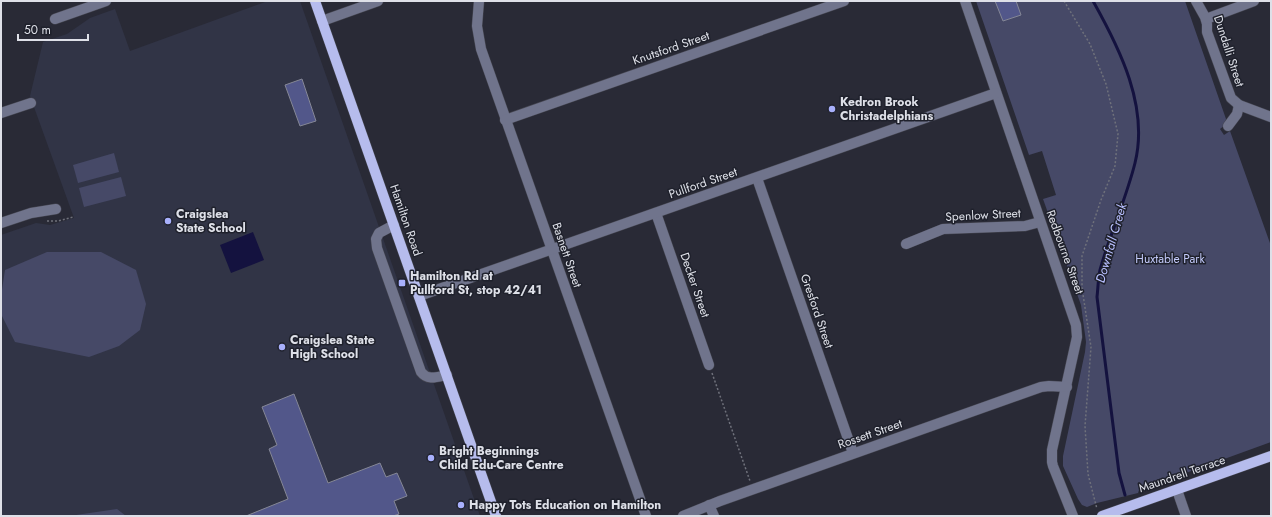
<svg xmlns="http://www.w3.org/2000/svg" width="1272" height="517" viewBox="0 0 1272 517" font-family="Jost,sans-serif">
<style>
.built{fill:#313446}
.green{fill:#464967}
.water{fill:#14123f}
.lines{fill:none;stroke-linecap:round;stroke-linejoin:round}
.stream{stroke:#14123f;stroke-width:3}
.building{fill:#52578a;stroke:#858796}
.minor-casing{stroke:#464752;stroke-width:11}
.major-casing{stroke:#464752;stroke-width:11}
.path{stroke:#6f717b;stroke-width:1.5;stroke-dasharray:2 2;stroke-linecap:butt}
.minor{stroke:#70748c;stroke-width:10}
.major{stroke:#b6bced;stroke-width:10}
.poi-dot{fill:#a8b0fc;stroke:#1f212c;stroke-width:1.5}
.labels{text-anchor:middle;dominant-baseline:central;stroke-width:3;stroke-linejoin:round;paint-order:stroke}
.street-label{font-size:12px;fill:#dee0e8;stroke:#1f212c}
.poi-label{font-size:12px;font-weight:bold;fill:#dee0e8;stroke:#1f212c;text-anchor:start}
.park-label{font-size:12px;fill:#c3cafa;stroke:#1f212c}
.water-label{font-size:13px;font-style:italic;fill:#b8bfff;stroke:#1f212c}
</style>
<rect width="100%" height="100%" fill="#292a36"/>
<!-- built -->
<path class="built" d="M268,1H300L480,516H1V235L36,223L50,225L74,218L30,96L43,42L67,34L90,18L115,9L130,51Z"/>
<!-- green -->
<g class="green">
<path d="M976,1H1185L1226,119L1225,125L1220,129L1224,135L1230,131L1271,246V442L1139,490L1138,493L1097,503L1087,507L1082,505L1078,499L1063,466V456L1085,352L1086,342L1081,305L1043,199L1056,195L1042,151L1029,155Z"/>
<path d="M114,153L119,172L78,183L73,165Z"/>
<path d="M121,177L126,196L84,207L79,188Z"/>
<path d="M47,252H101L136,270L146,304L140,330L119,346L89,357L15,342L1,314V296L5,270Z"/>
<path d="M117,509L126,516H74L76,515Z"/>
</g>
<!-- water -->
<path class="water" d="M253,232L264,260L231,273L220,245Z"/>
<g class="lines">
<!-- stream -->
<path class="stream" d="M1093,1C1120,49 1149,107 1135,163C1126,199 1110,234 1100,270C1098,279 1098,289 1097,297L1119,473L1125,495"/>
</g>
<!-- building -->
<g class="building">
<path d="M995,1H1016L1021,15L1003,21Z"/>
<path d="M302,79L316,121L300,126L285,85Z"/>
<path d="M294,394L328,483L380,463L386,477L397,473L407,496L394,501L399,514L393,516H246L288,499L269,449L277,445L262,407Z"/>
</g>
<g class="lines">
<defs>
<g id="minor">
<path d="M479,1L477,26L481,49L646,516"/>
<path d="M965,1L1076,325L1077,337L1052,450V462L1053,466L1073,516"/>
<path d="M1196,1L1205,17L1207,24V32L1231,98L1239,105L1271,117"/>
<path d="M55,19L106,1"/>
<path d="M1206,19L1254,1"/>
<path d="M322,21L378,1"/>
<path d="M1,113L31,103"/>
<path d="M505,120L844,1"/>
<path d="M1228,126L1237,114L1239,105"/>
<path d="M757,178L853,453"/>
<path d="M656,213L709,365"/>
<path d="M1,223L31,213L56,209"/>
<path d="M394,225L379,233L376,239L377,248L421,372C428,381 437,377 447,375"/>
<path d="M906,244L943,229L1025,226L1040,222"/>
<path d="M419,296L996,93"/>
<path d="M1177,490L1186,516"/>
<path d="M709,505L714,516"/>
<path d="M683,516L720,501L1041,387L1049,386L1067,387"/>
</g>
<g id="major">
<path d="M315,1L496,516"/>
<path d="M1102,516L1271,456"/>
</g>
</defs>
<!-- minor casing -->
<use href="#minor" class="minor-casing"/>
<!-- major casing -->
<use href="#major" class="major-casing"/>
<!-- path -->
<g class="path">
<path d="M1064,1L1090,44L1106,84L1118,134L1115,166L1101,200L1082,256V288L1091,347L1085,426L1088,474L1097,509"/>
<path d="M47,221H58L73,217"/>
<path d="M712,373L750,481"/>
</g>
<!-- minor -->
<use href="#minor" class="minor"/>
<!-- major -->
<use href="#major" class="major"/>
</g>
<!-- markers -->
<g class="poi-dot">
<circle cx="832" cy="109" r="4"/>
<circle cx="168" cy="221" r="4"/>
<rect x="398" y="279" width="8" height="8" rx="2"/>
<circle cx="282" cy="347" r="4"/>
<circle cx="431" cy="458" r="4"/>
<circle cx="461" cy="505" r="4"/>
</g>
<g class="labels">
<!-- street labels -->
<g class="street-label">
<text transform="translate(671 48) rotate(-19)">Knutsford Street</text>
<text transform="translate(1229 51) rotate(72)">Dundalli Street</text>
<text transform="translate(703 183) rotate(-19)">Pullford Street</text>
<text transform="translate(983 215) rotate(-3)">Spenlow Street</text>
<text transform="translate(406 220) rotate(71)">Hamilton Road</text>
<text transform="translate(1065 252) rotate(70)">Redbourne Street</text>
<text transform="translate(567 255) rotate(71)">Basnett Street</text>
<text transform="translate(695 285) rotate(71)">Decker Street</text>
<text transform="translate(817 311) rotate(71)">Gresford Street</text>
<text transform="translate(870 434) rotate(-19)">Rossett Street</text>
<text transform="translate(1182 474) rotate(-19)">Maundrell Terrace</text>
</g>
<!-- poi labels -->
<g class="poi-label">
<text x="840" y="102">Kedron Brook<tspan x="840" dy="14">Christadelphians</tspan></text>
<text x="176" y="214">Craigslea<tspan x="176" dy="14">State School</tspan></text>
<text x="410" y="276">Hamilton Rd at<tspan x="410" dy="14">Pullford St, stop 42/41</tspan></text>
<text x="290" y="340">Craigslea State<tspan x="290" dy="14">High School</tspan></text>
<text x="439" y="451">Bright Beginnings<tspan x="439" dy="14">Child Edu-Care Centre</tspan></text>
<text x="469" y="505">Happy Tots Education on Hamilton</text>
</g>
<!-- park labels -->
<g class="park-label">
<text x="1170" y="259">Huxtable Park</text>
</g>
<!-- water labels -->
<g class="water-label">
<text transform="translate(1111 243) rotate(-74)">Downfall Creek</text>
</g>
</g>
<!-- border -->
<rect width="1272" height="517" fill="none" stroke="#dee0e8" stroke-width="4"/>
<!-- scale -->
<path d="M18 34v6h70v-6" fill="none" stroke="#dee0e8" stroke-width="2"/>
<text x="24" y="34" font-size="12" fill="#dee0e8" stroke="#1f212c" stroke-width="3" paint-order="stroke">50 m</text>
</svg>
